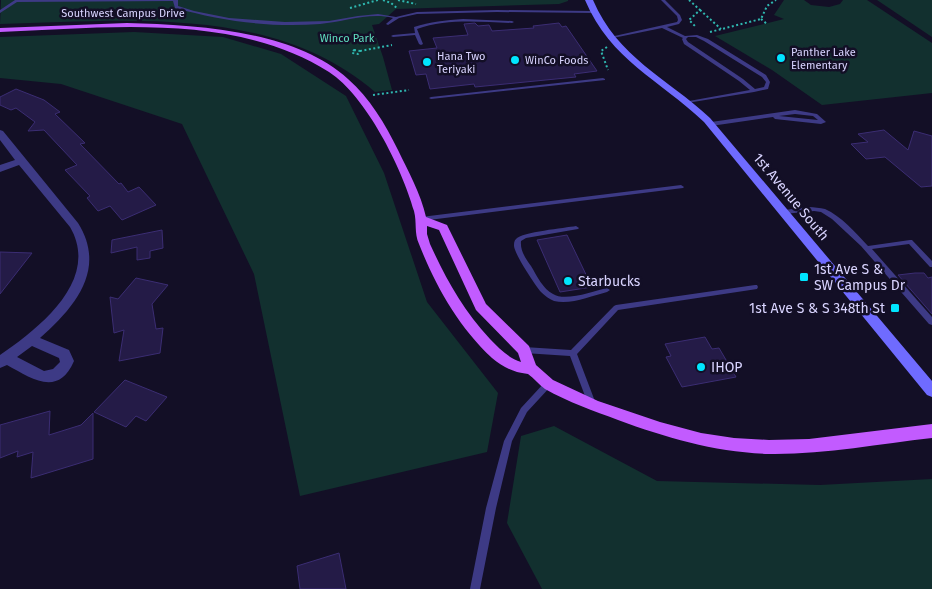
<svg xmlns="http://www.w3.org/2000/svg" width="932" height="589" viewBox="0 0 932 589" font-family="'Fira Sans',sans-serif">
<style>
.green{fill:#12302f}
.building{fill:#241b47;stroke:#3b2d73}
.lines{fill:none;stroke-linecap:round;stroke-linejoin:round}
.path{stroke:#2fb8b0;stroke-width:2;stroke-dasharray:2 2.5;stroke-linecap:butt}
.lane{fill:#3d3a85;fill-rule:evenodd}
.street{fill:#3d3a85;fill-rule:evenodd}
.secondary{fill:#6f6bff;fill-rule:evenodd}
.primary{fill:#c25bff;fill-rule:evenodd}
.poi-dot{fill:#00e5ff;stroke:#130f26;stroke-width:2}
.labels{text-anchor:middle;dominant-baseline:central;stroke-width:5;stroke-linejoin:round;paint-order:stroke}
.far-street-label{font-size:11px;fill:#d9d4ff;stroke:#130f26}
.far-park-label{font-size:11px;fill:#5fe0c0;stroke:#130f26}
.far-poi-label{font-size:11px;fill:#d9d4ff;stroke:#130f26;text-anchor:start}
.street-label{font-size:14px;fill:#d9d4ff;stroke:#130f26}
.poi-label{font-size:14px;fill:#d9d4ff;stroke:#130f26;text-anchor:start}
</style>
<rect width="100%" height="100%" fill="#130f26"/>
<!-- green -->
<g class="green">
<path d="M1,0H568V1L559,4L396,9L379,24L372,25L383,57L392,90L375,92C273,4 125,21 0,24Z"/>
<path d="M784,0H804L811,5L829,7L840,4L843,0H867L932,43V93L822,105L772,70L715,36L784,19L774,15Z"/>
<path d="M877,0H932V37Z"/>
<path d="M134,32L223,37L281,54L346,96L384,173L427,302L498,393L487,452L300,496L254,274L182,124L61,84L0,78V37Z"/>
<path d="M554,426L657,481L820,485L932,479V589H542L507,523L521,436Z"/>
</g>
<!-- building -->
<g class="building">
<path d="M475,23L478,26L489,25L492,31L534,28L533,26L559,23L562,27L566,26L597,71L574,74L576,77L475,87L474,84L430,89L426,74L416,75L409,51L437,48L433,38L468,35L464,24Z"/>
<path d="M16,89L44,100L60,112L55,114L85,143L80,144L119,184L121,183L128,192L139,187L156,205L122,220L110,206L98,211L87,198L90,196L65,170L77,165L44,130L28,131L35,122L16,108L11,110L0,105V97Z"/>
<path d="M884,130L908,150L914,131L932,136V186L921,187L885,157L866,159L851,144L868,142L858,134Z"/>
<path d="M162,230L163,248L150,251V258L137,260V247L111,253L112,240Z"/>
<path d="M567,235L592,287L560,292L537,240Z"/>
<path d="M0,252L32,253L0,294Z"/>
<path d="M915,273H924L928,278L932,277V314L898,275Z"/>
<path d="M136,278L168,285L152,304L156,329L163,328L160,353L119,361L124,330L114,333L110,297L118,299Z"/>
<path d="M705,337L712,349L719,348L736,377L682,387L666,357L671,356L665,344Z"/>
<path d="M125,380L167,397L146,421L136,416L126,427L94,412Z"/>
<path d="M50,411L49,435L81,425L93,413V459L31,478L33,452L17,457L18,451L0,458V425Z"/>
<path d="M339,553L346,589H300L297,566Z"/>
</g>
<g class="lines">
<!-- path -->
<g class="path">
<path d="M383,0L391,3L398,9"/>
<path d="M398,0L416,4"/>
<path d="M689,0L700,10L689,20L696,27"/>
<path d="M350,8L378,0"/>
<path d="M700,10L721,29"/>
<path d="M761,19L767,24"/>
<path d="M710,32L761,19L767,6L776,0"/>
<path d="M607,47L601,51L608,70"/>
<path d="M354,50L360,51L358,54L352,53Z"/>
<path d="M360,51L392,45"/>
<path d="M373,95L409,90"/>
</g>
<!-- lane -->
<g class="lane">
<path d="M15,0H178V6L194,11L229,18L285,22L329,21L358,16L378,14L396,17L417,12L497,10L593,11L595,12L593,13L497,12L417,14L399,18L388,25L386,24L387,23L393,18C369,12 345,22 320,24C271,28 222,21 175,8L173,1L17,2L0,13V10Z"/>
<path d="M661,0H665L680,15L682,20L679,24L667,27L685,36L697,35L708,39L766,75L770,82L768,89L754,92L687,103V101H689L750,90L739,81L684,44L682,39L683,38L662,28L608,39V37H610L677,22L678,20L677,16ZM688,37H696L704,41L762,77L766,82L764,87L755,89L743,79L688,42L686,39Z"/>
<path d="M463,19L512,21L514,22L512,23C481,22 447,18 417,29L423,44L421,45L419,44L415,35L393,37L391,36L393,35L415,33L414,27C430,22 446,20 463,19Z"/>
<path d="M603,78L605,79V80L431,99L429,98L431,97Z"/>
<path d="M795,110L817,114L826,122L821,124L775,119L773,117L711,126L708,124L711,122ZM795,114L813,116L818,120L779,116Z"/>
<path d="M681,185L684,187L683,188L421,221L418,219L421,217Z"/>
<path d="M809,207C814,207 820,208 825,209C841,216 856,233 868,246L910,240H912L932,261V267H930L909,244L872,249L932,317V325L929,324L861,246L832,219L821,212L814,211L784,214L781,212L784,210Z"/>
<path d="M576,226L579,228L578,229L526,238L521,241C520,251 526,259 531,266C537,276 543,289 553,294C565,302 594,291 607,288L610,290L607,292C591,296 571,305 554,301C549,299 545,296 541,292C535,285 515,255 514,246C514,243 514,241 516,239C522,232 565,228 576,226Z"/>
<path d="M755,285H757L758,287L757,289L618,310L577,354L596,404L595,406L592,407L589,406L588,404L570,356L524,353L521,352L520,350L521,348L524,347L571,350L614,306L616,305Z"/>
<path d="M548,381L551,382L552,384L551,386L527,412L512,441L496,508L480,589H470L486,508L504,441L521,408L545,382Z"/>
</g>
<!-- street -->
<path class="street" d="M0,130L3,131L78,223C107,269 75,307 40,338L69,350L74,361C58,398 31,378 7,365L0,368V355C39,328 101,280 70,227L19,165L0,172V165L15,160L0,140ZM32,346L59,358L60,362L53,369L44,371L17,357Z"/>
<!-- secondary -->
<path class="secondary" d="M585,0H593C618,58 666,77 710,118L932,381V397L927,395L704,122C659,79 611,61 585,0Z"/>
<!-- primary -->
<path class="primary" d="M127,23C196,25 294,30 348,79C370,98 385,124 398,150C408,171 421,194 426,217L447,225L486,304L529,346L536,365L553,380L598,401L660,422L701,433L734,438L769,440L809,439L932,424V438C878,444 822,455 768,454C715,452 667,438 618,420C594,411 568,402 545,389C539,385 534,378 528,374C524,373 520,373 517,372C507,369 499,364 492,358C458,326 436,287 419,244C414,233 417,222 414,211C402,168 366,96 329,72C235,12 105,28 0,32V28ZM427,226L439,230L476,310L518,353L521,362C508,358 499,348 490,339C463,310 446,279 430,244L427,234Z"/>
</g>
<!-- markers -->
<g class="poi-dot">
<circle cx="781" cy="58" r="5"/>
<circle cx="515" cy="60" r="5"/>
<circle cx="427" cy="62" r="5"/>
<rect x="799" y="272" width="10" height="10" rx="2.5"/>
<circle cx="568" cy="281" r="5"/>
<rect x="890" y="303" width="10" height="10" rx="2.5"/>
<circle cx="701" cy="367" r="5"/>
</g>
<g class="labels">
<!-- far-street labels -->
<g class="far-street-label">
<text x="123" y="13">Southwest Campus Drive</text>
</g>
<!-- far-park labels -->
<g class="far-park-label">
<text x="347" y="38">Winco Park</text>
</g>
<!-- far-poi labels -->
<g class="far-poi-label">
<text x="791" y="52">Panther Lake<tspan x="791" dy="13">Elementary</tspan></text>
<text x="437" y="56">Hana Two<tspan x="437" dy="13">Teriyaki</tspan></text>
<text x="525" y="60">WinCo Foods</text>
</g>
<!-- street labels -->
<g class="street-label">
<text transform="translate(791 197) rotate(50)">1st Avenue South</text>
</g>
<!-- poi labels -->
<g class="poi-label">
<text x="814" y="269">1st Ave S &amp;<tspan x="814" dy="16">SW Campus Dr</tspan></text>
<text x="578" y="281">Starbucks</text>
<text x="885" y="308" text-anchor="end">1st Ave S &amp; S 348th St</text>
<text x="711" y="367">IHOP</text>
</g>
</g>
</svg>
